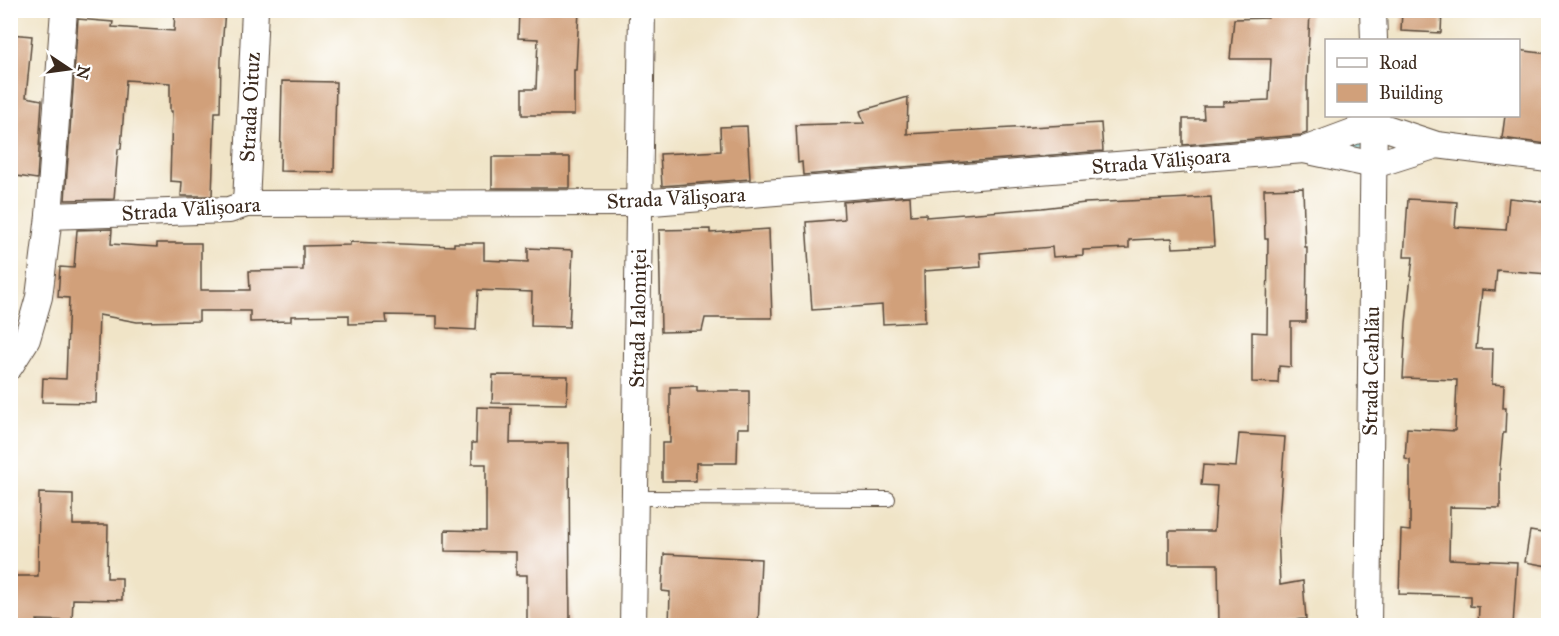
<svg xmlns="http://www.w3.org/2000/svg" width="1559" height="636" viewBox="0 0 1559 636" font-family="'IM FELL Great Primer',serif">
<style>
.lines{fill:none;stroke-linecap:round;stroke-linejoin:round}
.stream{stroke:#52c0c7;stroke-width:8}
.building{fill:#d1a07a}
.service-casing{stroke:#564637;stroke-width:16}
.minor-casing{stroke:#564637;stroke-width:28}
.service{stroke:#fff;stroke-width:14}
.minor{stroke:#fff;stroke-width:26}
.labels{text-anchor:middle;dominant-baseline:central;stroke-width:4.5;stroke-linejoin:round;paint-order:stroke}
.street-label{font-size:21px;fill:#3b2a1e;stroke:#fff}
</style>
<rect width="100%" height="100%" fill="#fff"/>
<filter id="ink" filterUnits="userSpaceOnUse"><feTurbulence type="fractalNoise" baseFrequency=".0167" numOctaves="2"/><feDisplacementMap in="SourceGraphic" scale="12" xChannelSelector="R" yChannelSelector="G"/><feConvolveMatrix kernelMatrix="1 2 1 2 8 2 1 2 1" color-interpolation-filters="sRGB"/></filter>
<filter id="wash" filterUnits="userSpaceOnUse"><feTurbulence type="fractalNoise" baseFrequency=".008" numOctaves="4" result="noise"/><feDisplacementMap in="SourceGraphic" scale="24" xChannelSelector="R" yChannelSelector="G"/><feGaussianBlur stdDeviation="1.35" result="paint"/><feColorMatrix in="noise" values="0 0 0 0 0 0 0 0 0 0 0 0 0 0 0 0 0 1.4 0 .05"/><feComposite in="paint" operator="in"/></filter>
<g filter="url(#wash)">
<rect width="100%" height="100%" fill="#f0e4c7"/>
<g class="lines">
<!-- stream -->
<path class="stream" d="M1342,146L1407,144"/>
</g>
<g id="blocks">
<!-- building -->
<g class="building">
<path d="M175,10H225L221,60L220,112H215L212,196H181L182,182L170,181L172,111H170V83L126,80L121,149H118L114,199L65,200L78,19L113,22L112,27L174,31Z"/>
<path d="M519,10H579L576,70H574V115H522V89H536L538,39L518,38Z"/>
<path d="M1269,10H1310L1307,84V133L1301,135L1183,145V119H1204L1203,106H1223V102L1269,100L1271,59H1230L1234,19L1268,18Z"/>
<path d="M1402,10H1442L1441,33L1401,31Z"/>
<path d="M10,34L32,36L26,97L42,100L37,179L10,175Z"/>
<path d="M1518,50L1548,54L1547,144L1502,138L1505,116H1518Z"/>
<path d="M282,81L336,82L334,172L280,171Z"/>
<path d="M908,97L907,134L1101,123L1103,151L803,175L802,162L798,163L796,125L864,123L860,111Z"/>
<path d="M747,126L750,179L662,186L660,154L721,151L720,127Z"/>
<rect x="492" y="157" width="78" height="31"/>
<path d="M1303,188L1305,247H1307L1306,322H1291V367L1279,366L1278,383L1252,382V332L1267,333L1268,239H1265L1264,189Z"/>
<path d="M910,196L911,215L926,214V217L1042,208L1085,203L1211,197L1214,246L1173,248L1172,238L1129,240V248L1083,250V255L1053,257L1052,247L980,253L981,267L924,271L925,322L883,324L882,305L812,310L806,222L844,219L843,202Z"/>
<path d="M1509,198L1548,202V274L1497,270L1495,291L1482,290L1476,349H1493L1492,384L1504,385L1503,408H1506L1505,433H1503L1500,466V508L1450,507L1449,559L1517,562L1513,626H1478L1479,607L1470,606V596L1399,594L1401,530L1410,531V460L1405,459L1407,428L1455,431L1457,380L1403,378L1406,323L1413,257H1404L1408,199L1457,202L1455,227L1506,230Z"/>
<path d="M112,229L111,244L157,247V243H201V290H250L249,271L303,270V246L350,245V242L454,246V243H484V260L528,262V248L573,250L569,327L531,326L532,292L478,290L476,330L437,328V316L386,315L387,323L349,324V315L291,316V321L250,322V311H199V321L137,322L99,315L96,403L42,402L43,378L66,379L69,298L58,297L60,267L74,268L77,230Z"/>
<path d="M710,229V233L769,229L772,318H705L702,331L661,332L659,230Z"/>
<path d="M493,375L568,376L567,404L492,403Z"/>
<path d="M697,386V391H749V428H738L737,463H696V481H662V443H670V387Z"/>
<path d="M477,407L511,408L510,443H569L570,626H527V575H516V552L445,551V530L486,531V464H472V443H476Z"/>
<path d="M1239,434L1285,437L1278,531L1280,585L1303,581L1306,619L1219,624L1218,564H1169V531H1214L1217,486L1201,485L1203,465L1236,467Z"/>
<path d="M39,493L73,494V525H108L107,578H122V600L73,599L72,621L37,620V626H14V622H10V576H38Z"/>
<path d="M1530,531L1548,534V566L1525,562Z"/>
<path d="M664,554L761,559L758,626H669L670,592L662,591Z"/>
</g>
</g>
</g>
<g filter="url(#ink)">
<use href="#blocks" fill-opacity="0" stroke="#564637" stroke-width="1.5"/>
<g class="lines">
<defs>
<path id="service" d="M635,498L888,499"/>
<g id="minor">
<path d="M1373,10L1374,40"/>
<path d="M1437,145L1374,165L1304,150L1374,124L1437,145L1548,159"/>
<path d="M246,204L255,10"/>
<path d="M49,216L229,210L246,204L640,203L1304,150"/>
<path d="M10,366L27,339L39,297L49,216L64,10"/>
<path d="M633,626L642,10"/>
<path d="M1368,626L1374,116"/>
</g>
</defs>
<!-- service casing -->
<use href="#service" class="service-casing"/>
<!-- minor casing -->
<use href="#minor" class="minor-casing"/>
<!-- service -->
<use href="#service" class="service"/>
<!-- minor -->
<use href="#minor" class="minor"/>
</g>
</g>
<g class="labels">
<!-- street labels -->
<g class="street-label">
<text transform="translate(250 107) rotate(-87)">Strada Oituz</text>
<text transform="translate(1161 161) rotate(-5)">Strada Vălișoara</text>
<text transform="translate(676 198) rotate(-3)">Strada Vălișoara</text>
<text transform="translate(191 209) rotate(-4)">Strada Vălișoara</text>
<text transform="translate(638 318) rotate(-89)">Strada Ialomiței</text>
<text transform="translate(1371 371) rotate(-89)">Strada Ceahlău</text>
</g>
</g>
<!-- margin -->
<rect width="1559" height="636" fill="none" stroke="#fff" stroke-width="36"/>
<!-- legend -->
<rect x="1325" y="39" width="195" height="78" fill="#ffffff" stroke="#b1aaa5" stroke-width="1.5"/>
<rect x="1337" y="58" width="30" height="9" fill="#ffffff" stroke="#b1aaa5" stroke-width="1.5"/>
<text x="1379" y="69" font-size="18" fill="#3b2a1e">Road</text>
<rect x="1337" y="84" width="30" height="18" fill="#d1a07a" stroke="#b1aaa5" stroke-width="1.5"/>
<text x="1379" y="99" font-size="18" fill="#3b2a1e">Building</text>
<!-- north arrow -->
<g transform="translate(69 69) rotate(103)" stroke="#ffffff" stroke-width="4.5" paint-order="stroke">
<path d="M0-4.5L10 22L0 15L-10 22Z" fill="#3b2a1e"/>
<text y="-9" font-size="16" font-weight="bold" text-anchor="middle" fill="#3b2a1e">N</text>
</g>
</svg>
